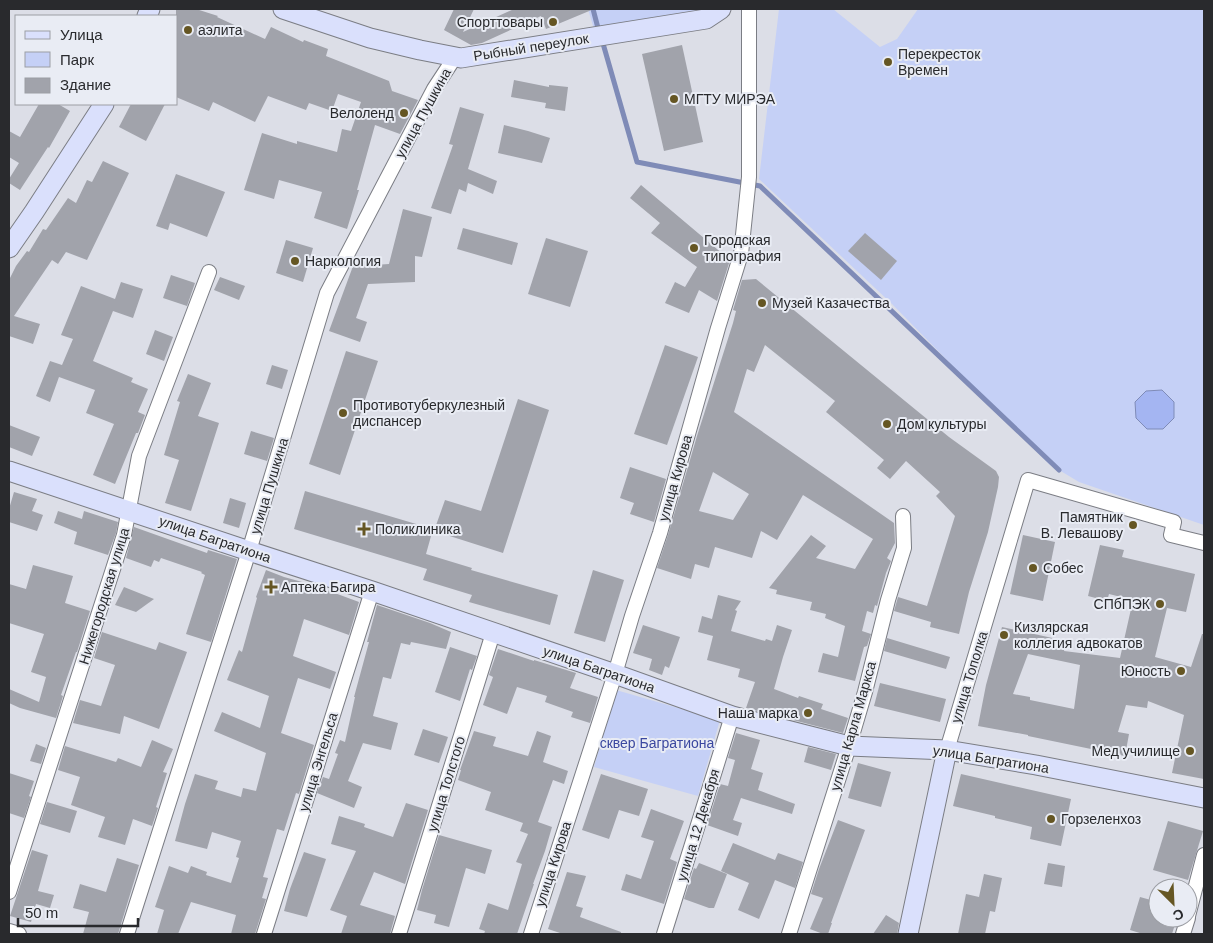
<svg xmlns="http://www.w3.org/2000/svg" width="1213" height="943" viewBox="0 0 1213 943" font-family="Helvetica,sans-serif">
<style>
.green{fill:#c5d0f6}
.water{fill:#a4b5f2;stroke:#7f8bb7}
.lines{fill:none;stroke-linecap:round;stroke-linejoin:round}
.stream{stroke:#7f8bb7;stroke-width:5}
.building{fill:#a1a3ab;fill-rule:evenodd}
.street-casing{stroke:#7b7d84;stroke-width:16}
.secondary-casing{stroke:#7b7d84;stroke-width:21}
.street{stroke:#fff;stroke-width:14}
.secondary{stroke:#dae0fc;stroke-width:19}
.poi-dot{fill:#655623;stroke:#e9ecf4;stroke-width:2}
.labels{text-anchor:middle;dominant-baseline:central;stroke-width:4;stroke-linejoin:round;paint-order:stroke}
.poi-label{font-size:14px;fill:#292a2d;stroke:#e9ecf4;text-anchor:start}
.street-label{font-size:14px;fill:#292a2d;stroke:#e9ecf4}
.park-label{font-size:14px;fill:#3b48a0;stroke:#e9ecf4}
</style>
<rect width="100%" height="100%" fill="#dcdee7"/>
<!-- green -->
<g class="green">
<path d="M588,9H717L596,36Z"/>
<path d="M779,9H833L880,47L897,39L918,9H1204V525L1079,482L1049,464L892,304L759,179Z"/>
<path d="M616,690L720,720L698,796L594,767Z"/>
</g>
<!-- water -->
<path class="water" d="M1162,390L1174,402V418L1163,429H1147L1136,418L1135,402L1146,391Z"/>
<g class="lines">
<!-- stream -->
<g class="stream">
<path d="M593,9L599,32"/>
<path d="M602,40L637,162L760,186L1059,470"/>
</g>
</g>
<!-- building -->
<g class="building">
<path d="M176,9H196L218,16L217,17L265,39L271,27L303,42L304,40L328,49L326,56L389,81L392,91L418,100L400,134L375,125L357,190H359L347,229L314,218L322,192L279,180L274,199L244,190L262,133L297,144V141L337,152L342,129L351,131L361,102L338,94L332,111L309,103L306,110L268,96L255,122L213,102L209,111L176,97Z"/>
<path d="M454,9H474L463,32L514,9H594L546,29L541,16L482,43L471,45L444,30Z"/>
<path d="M682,45L703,142L664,151L642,54Z"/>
<path d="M514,80L549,87V85L568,87L565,111L545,108L546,103L511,97Z"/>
<path d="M39,104H58L70,111L49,148L48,147L20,190L9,183V179L19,163L9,157V131L20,137Z"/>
<path d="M131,104H165L146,141L119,127Z"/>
<path d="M460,107L484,114L468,169L497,181L493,194L468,183L466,192L459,189L451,214L431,208L453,145L449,144Z"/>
<path d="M504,125L528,131L550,138L542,163L498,153Z"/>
<path d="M103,161L129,173L87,260L66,252L58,264L52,260L14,316L40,324L33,344L9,336V280L16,266L27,251L29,252L43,229L46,230L68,198L76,203L87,180L92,182Z"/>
<path d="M176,174L225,192L207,237L170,223L168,230L156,226Z"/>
<path d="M641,185L730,260L717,301L699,290L689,313L665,303L675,282L685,287L697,267L651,233L660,223L630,198Z"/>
<path d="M403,209L432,217L422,257L415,256V282L368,284L356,318L367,322L360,342L329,331L356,258L374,265L389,264Z"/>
<path d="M463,228L518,243L512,265L457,249Z"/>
<path d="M865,233L897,261L881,280L848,251Z"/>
<path d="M546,238L588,251L570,307L528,294Z"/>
<path d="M286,240L313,248L303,282L276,273Z"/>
<path d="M171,275L195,283L187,306L163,298Z"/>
<path d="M220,277L245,286L239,300L214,290Z"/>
<path d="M756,279L949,437L996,471L999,477L998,487L988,532L969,592L959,634L930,627L931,622L894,611L898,597L927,606L955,516L936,496L940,492L906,461L890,479L877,468L884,460L826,412L835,401L765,345L754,372L747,369L734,412L894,523L895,543L887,558L891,561L886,573L877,606L875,605L873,613L867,611L862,631L871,634L867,646L864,647L855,681L818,672L823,653L838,657L845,626L825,618L826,614L810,610L812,602L776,594L777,590L769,588L811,535L826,546L816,558L855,569L873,539L803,495L777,540L761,531L752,558L715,547L709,568L695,564L691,579L657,568L668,535L697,436L733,323L736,311L733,310L742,280ZM713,472L749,494L733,520L699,511Z"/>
<path d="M121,282L143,289L133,318L113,311L93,361L133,378L131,382L148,389L138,412L145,415L138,433H136L115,484L93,475L114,424L86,413L95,390L59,377L50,402L36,396L50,361L62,365L73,339L61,335L81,286L115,299Z"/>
<path d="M155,330L173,337L164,361L146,354Z"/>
<path d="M665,345L698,357L667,445L634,434Z"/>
<path d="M346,351L378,361L340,475L309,464Z"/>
<path d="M272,365L288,370L282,389L266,384Z"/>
<path d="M188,374L211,383L198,416L219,423L191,511L165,503L179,460L164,455L180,402L177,401Z"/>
<path d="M518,399L549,410L503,553L434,531L445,500L481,511Z"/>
<path d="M9,425L40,437L32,456L9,447Z"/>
<path d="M251,431L274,438L267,461L244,454Z"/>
<path d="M630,467L666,479L654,522L630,514L634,503L620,498Z"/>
<path d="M305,491L433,529L426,554L472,568L471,570L558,595L550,625L469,602L472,595L423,580L427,569L294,529Z"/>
<path d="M14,492L37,499L32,511L43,515L37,531L9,522V509Z"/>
<path d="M230,498L246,503L239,528L223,523Z"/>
<path d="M58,511L82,519L84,511L118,522L116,533L108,555L74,544L77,532L54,523Z"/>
<path d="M134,527L207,553L208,550L237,559L211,642L186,634L205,575L201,573L202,572L161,558L159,562L154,560L151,567L126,558Z"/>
<path d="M1023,535L1055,542L1043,601L1010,594Z"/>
<path d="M1100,545L1124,550L1122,557L1195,574L1186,612L1167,608L1155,657L1191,667L1202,634H1204V779L1172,773L1184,715L1148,701L1147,708L1126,705L1118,732L1129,734L1125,756L1028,736V735L978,726L986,685L1002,627L1066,641L1064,651L1120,658L1133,600L1109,594L1107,601L1088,596ZM1028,654L1080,665L1074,709L1030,700V697L1013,694Z"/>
<path d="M33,565L73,576L65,603L90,611L77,652H76L61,695L63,696L56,718L20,708L9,703V689L39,702L46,677L31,672L44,634L9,623V584L26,589Z"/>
<path d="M266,570L284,577L313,585L359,602L349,635L304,619L293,656L336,672L330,689L298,678L281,733L314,745L299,794L296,793L284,831L277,829L263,877L268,878L262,898L266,899L255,934H231L236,915L191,902L178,934H157L164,910L155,907L169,866L188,873L191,866L207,872L206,875L231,883L239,858L236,857L241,841L212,832L207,849L175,841L185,804L195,774L218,781L215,789L241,797L243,788L256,791L266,753L214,731L222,712L260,728L269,696L227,680L239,650L242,652L257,598L256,597Z"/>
<path d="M593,570L624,580L605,642L574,633Z"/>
<path d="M124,587L154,599L136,612L115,605Z"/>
<path d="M718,595L741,601L735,610L737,611L731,631L765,641L766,639L772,641L777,625L792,630L783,657L774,689L798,698L799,696L823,704L821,709L848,718L843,733L746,708L755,682L738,677L740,669L707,660L713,636L698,632L702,616L712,619Z"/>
<path d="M377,605L430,623L451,632L446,649L411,642L410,645L401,643L391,679L383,677L373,716L398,723L391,750L363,743L348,781L362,787L354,808L317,793L323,777L329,779L338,754L335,753L340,740L345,742L355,697H354L369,642H367Z"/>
<path d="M643,625L680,637L669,668L665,666L662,675L649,670L652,659L633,653Z"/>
<path d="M102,632L156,650L159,642L187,652L159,729L124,716L120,734L73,723L80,700L101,706L115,665L94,658Z"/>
<path d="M887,638L950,657L946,669L884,651Z"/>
<path d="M450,647L477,656L472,670L470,669L460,701L435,692Z"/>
<path d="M498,649L534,661V660L576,673L570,688L598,697L590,723L571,717L573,712L545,702L547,696L517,687L507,714L483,705L493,677L489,675Z"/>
<path d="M880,683L946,699L940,722L874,706Z"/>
<path d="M423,729L448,737L439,763L414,755Z"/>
<path d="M474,731L496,737L493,746L528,756L537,731L551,736L543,762L568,771L564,784L553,780L538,822L552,827L545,851L533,884H534L517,934H484L485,931L479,929L488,903L508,910L522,864L516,862L528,834L520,831L523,823L485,810L491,792L458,780L461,770H460Z"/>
<path d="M736,733L760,740L751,769L763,773L758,790L795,804L792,814L741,798L733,820L742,823L738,836L707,825L720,784L728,786L735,760L728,758Z"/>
<path d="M152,740L173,749L163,772L167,773L156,807L158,808L152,826L133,819L125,845L98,837L105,817L71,805L80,777L58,770L65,746L116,762L118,758L141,767Z"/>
<path d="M36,744L46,748L41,764L30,761Z"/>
<path d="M808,747L836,754L831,770L804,762Z"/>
<path d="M858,763L891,772L881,807L848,798Z"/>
<path d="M9,773L34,781L29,796L31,797L24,818L9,813Z"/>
<path d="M601,774L648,789L639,816L619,810L609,839L582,830Z"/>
<path d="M961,774L1071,799L1061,846L1030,839L1032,827L995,818V816L953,806Z"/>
<path d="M47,802L77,811L70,833L40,824Z"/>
<path d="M406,803L428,810L405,884L374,872L360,905L395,916L390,934H341L347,916L330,910L356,851L331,844L339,816L365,824L364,827L393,837Z"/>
<path d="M651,809L684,821L670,859L677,862L664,904L621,890L626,874L641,879L654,841L641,837Z"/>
<path d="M838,820L865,830L831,923H832L828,934H823L810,929L823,898L811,894L819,869Z"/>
<path d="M1168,821L1203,831L1188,880L1153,870Z"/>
<path d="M439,835L492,850L485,874L466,868L449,927L434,923L436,915L417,910L422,890Z"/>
<path d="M733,843L775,860L778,853L803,862L795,888L775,880L759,919L738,910L749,883L721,871Z"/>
<path d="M32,850L48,855L38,891L54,895L50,908L36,904L31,922L10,916Z"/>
<path d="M304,852L326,859L307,917L284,911L290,889Z"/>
<path d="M117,858L139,865L118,934H83L89,912L73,908L80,884L106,892Z"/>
<path d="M699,863L727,874L714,908H709L684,899L694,868L696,869Z"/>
<path d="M1048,863L1065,866L1062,887L1044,884Z"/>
<path d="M567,872L586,876L576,906L583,908L580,917L621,932V934H563L548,929Z"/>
<path d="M984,874L1002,878L995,912L990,911L985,934H958L966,894L979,897Z"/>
<path d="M1140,897L1158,902V918H1177L1172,934H1143L1130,930Z"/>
<path d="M886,915L899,923L897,934H873Z"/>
</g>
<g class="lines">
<defs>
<g id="street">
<path d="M947,750L1028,480L1174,522L1171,535L1204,543"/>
<path d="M9,892L124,535L139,456L209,272"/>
<path d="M1188,916L1204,855"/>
<path d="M9,931L19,934"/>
<path d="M127,934L249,551L327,293L434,89L455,57"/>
<path d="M264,934L372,591"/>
<path d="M399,934L493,633"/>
<path d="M531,934L615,674L632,616L660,533L718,328L741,254L749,177V9"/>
<path d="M664,934L732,716"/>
<path d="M789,934L849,746L865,692L888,600L904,548L903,516"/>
<path d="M1183,934L1188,918"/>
</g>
<g id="secondary">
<path d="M283,9L370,38L420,50L461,58L706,19L721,9"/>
<path d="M147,16L150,9"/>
<path d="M9,248L34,212L104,104"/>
<path d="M9,471L249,551L372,591L615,674L732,716L849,746L947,750L1036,765L1204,798"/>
<path d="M908,934L947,750"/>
</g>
</defs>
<!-- street casing -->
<use href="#street" class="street-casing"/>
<!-- secondary casing -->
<use href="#secondary" class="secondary-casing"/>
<!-- street -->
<use href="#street" class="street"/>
<!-- secondary -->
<use href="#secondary" class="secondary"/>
</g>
<!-- markers -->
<g class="poi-dot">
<circle cx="553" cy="22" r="5"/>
<circle cx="188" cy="30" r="5"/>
<circle cx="888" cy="62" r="5"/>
<circle cx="674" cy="99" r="5"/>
<circle cx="404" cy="113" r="5"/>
<circle cx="694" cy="248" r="5"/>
<circle cx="295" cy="261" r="5"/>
<circle cx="762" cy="303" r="5"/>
<circle cx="343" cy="413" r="5"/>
<circle cx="887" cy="424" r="5"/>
<circle cx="1133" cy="525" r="5"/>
<path d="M361.5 521.5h5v5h5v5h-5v5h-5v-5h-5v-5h5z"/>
<circle cx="1033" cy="568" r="5"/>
<path d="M268.5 579.5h5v5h5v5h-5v5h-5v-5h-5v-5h5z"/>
<circle cx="1160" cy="604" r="5"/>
<circle cx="1004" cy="635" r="5"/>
<circle cx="1181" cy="671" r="5"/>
<circle cx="808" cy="713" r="5"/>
<circle cx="1190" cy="751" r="5"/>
<circle cx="1051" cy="819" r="5"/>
</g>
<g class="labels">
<!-- poi labels -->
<g class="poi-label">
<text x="543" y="22" text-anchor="end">Спорттовары</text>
<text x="198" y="30">аэлита</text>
<text x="898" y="54">Перекресток<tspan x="898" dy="16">Времен</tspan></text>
<text x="684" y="99">МГТУ МИРЭА</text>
<text x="394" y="113" text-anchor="end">Велоленд</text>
<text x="704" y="240">Городская<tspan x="704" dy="16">типография</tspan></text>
<text x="305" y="261">Наркология</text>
<text x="772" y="303">Музей Казачества</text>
<text x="353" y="405">Противотуберкулезный<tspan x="353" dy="16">диспансер</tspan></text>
<text x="897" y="424">Дом культуры</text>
<text x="1123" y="517" text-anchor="end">Памятник<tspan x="1123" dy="16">В. Левашову</tspan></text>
<text x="375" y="529">Поликлиника</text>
<text x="1043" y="568">Собес</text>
<text x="281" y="587">Аптека Багира</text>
<text x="1150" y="604" text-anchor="end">СПбПЭК</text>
<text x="1014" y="627">Кизлярская<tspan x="1014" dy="16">коллегия адвокатов</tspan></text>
<text x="1171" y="671" text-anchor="end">Юность</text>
<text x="798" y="713" text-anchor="end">Наша марка</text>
<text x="1180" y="751" text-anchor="end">Мед училище</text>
<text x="1061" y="819">Горзеленхоз</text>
</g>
<!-- street labels -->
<g class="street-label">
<text transform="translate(531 47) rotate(-9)">Рыбный переулок</text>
<text transform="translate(423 113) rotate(-61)">улица Пушкина</text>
<text transform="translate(675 478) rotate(-74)">улица Кирова</text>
<text transform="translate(269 486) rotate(-73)">улица Пушкина</text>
<text transform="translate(215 539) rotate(19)">улица Багратиона</text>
<text transform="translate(104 596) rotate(-73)">Нижегородская улица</text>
<text transform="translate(599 669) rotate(19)">улица Багратиона</text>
<text transform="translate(969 677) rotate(-73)">улица Тополка</text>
<text transform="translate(853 726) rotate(-74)">улица Карла Маркса</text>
<text transform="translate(991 759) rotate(9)">улица Багратиона</text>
<text transform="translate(318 762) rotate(-73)">улица Энгельса</text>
<text transform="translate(446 784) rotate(-73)">улица Толстого</text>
<text transform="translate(698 825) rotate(-73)">улица 12 Декабря</text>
<text transform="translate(553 864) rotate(-72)">улица Кирова</text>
</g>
<!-- park labels -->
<g class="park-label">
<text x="657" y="743">сквер Багратиона</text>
</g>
</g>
<!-- border -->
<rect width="1213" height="943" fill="none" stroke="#292a2d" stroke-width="20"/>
<!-- legend -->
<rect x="15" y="15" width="162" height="90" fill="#e9ecf4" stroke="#9c9ea4"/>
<rect x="25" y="31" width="25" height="8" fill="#dae0fc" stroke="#9c9ea4"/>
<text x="60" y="40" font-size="15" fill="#292a2d">Улица</text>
<rect x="25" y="52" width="25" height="15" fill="#c5d0f6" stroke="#9c9ea4"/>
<text x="60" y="65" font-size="15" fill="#292a2d">Парк</text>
<rect x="25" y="78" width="25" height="15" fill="#a1a3ab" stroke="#9c9ea4"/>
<text x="60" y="90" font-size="15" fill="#292a2d">Здание</text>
<!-- north arrow -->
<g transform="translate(1173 903) rotate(156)"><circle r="24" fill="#e9ecf4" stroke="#9c9ea4"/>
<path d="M0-4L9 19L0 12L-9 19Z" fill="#655623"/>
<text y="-8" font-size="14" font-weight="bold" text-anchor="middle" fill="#292a2d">С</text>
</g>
<!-- scale -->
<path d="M18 918v8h120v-8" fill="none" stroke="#292a2d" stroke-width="2.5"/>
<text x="25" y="918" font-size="15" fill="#292a2d" stroke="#e9ecf4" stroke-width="4" paint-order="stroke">50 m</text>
</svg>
